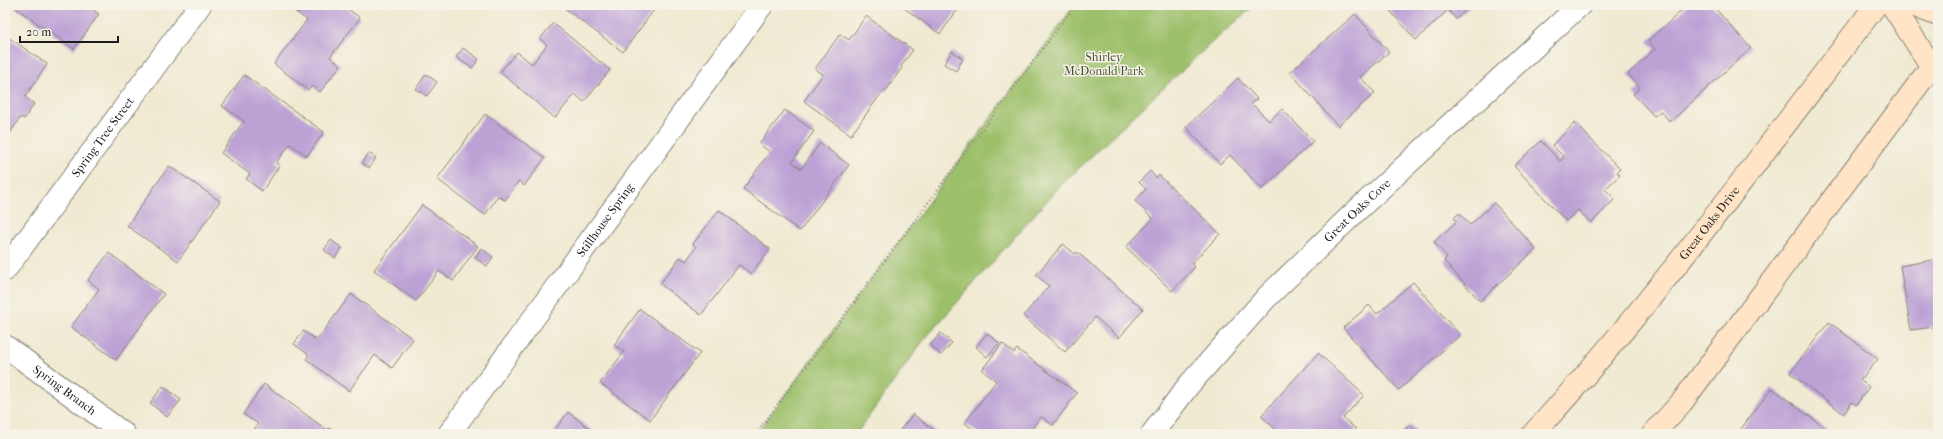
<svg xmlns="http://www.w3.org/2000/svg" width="1943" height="439" viewBox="0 0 1943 439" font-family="'IM FELL French Canon',serif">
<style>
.green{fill:#9cbf69;stroke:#5c6e42}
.building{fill:#bca1d5}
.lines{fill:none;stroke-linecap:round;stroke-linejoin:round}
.street-casing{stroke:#868377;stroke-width:24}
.secondary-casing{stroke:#868377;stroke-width:24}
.path{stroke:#868377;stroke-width:2.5;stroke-dasharray:1 3;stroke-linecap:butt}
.street{stroke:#fff;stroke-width:22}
.secondary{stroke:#ffe4c6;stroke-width:22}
.labels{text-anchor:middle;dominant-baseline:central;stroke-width:3;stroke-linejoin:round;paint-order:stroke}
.park-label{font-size:12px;fill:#495537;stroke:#f7f3e8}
.street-label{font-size:12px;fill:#1c1c1c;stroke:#f7f3e8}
</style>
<rect width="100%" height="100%" fill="#f7f3e8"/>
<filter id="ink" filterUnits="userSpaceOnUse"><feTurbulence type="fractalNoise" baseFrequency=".025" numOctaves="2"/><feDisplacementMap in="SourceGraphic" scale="8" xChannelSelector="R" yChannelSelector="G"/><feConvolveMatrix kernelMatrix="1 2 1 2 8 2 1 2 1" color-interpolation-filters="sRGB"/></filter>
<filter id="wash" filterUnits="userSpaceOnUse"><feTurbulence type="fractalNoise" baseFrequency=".012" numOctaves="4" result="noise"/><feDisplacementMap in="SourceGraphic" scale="16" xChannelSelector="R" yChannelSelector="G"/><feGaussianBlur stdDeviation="0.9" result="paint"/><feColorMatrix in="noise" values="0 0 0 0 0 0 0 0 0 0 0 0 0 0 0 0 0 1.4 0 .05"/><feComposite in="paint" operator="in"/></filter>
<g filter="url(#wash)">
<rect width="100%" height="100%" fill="#f0ead2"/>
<!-- green -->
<path class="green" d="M1075,5H1255L1210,44L1058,188L923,341L856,434H756Z"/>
<g id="blocks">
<!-- building -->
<g class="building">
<path d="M14,5H86L99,14L74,49L13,6Z"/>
<path d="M297,5H343L360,18L330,57L341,65L320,92L312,86L308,90L274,64L307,20L293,10Z"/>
<path d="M565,5H653L656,7L623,52L563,7Z"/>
<path d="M900,5H961L940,34Z"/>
<path d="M1385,5H1472L1456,19L1448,10L1416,40Z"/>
<path d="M1688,5H1712L1751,48L1670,122L1661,111L1654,116L1633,94L1640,88L1628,74L1655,49L1648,41Z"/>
<path d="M1355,14L1389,52L1360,77L1375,93L1338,126L1290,72Z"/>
<path d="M866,16L913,50L901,66L902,68L899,72L885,92L883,91L851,135L804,101L823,74L815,69L840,34L849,40Z"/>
<path d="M553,23L610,70L584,102L575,94L555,118L500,72L517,52L532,64L547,45L540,39Z"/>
<path d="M5,35L47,64L25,97L34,104L24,119L21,117L5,140Z"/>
<path d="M463,48L479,59L472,68L456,57Z"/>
<path d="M952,51L963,59L956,71L944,64Z"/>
<path d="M426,74L437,82L427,96L416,89Z"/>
<path d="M244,75L324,132L307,156L290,144L276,163L280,165L262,191L246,179L250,174L221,153L244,121L222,106Z"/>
<path d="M1238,78L1257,99L1251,103L1269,121L1282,109L1313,141L1262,189L1230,155L1220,164L1186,127Z"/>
<path d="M785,110L814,131L792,162L801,169L820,143L849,165L800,231L743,189L770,152L759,144Z"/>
<path d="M485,114L545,158L524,186L519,181L505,200L498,196L485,215L437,179Z"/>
<path d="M1575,123L1620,169L1617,172L1620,175L1605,189L1615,199L1591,223L1578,210L1566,221L1514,166L1541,141L1560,161L1564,157L1552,145Z"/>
<path d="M369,153L376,158L369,168L362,163Z"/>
<path d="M169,166L220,201L178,261L127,226Z"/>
<path d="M1150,171L1156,178L1159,175L1220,234L1191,264L1195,267L1172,291L1126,247L1153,219L1135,201L1146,189L1139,182Z"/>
<path d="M1494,203L1536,249L1480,301L1444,261L1447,257L1434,242L1457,221L1454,218L1459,213L1470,225Z"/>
<path d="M422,205L478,246L453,281L439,271L416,301L374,270Z"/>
<path d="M719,210L770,249L751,274L739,265L701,315L660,284L680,257L686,261L696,247L693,244Z"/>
<path d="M331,240L342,248L335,258L324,250Z"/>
<path d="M1063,244L1075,254L1077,252L1143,309L1119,338L1095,317L1065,352L1023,316L1049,286L1036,275Z"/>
<path d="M481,248L493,257L487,266L475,258Z"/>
<path d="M109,253L164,294L116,360L71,327L99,289L88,280Z"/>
<path d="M1938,259V333H1936L1934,327L1911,330L1900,266Z"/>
<path d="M1413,282L1460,335L1399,390L1343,328L1369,305L1377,314Z"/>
<path d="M351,294L413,339L392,368L375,355L349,391L306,359L309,355L294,344L303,331L317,340Z"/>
<path d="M640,309L700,353L650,420L600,383L624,352L614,345Z"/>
<path d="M1829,322L1878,359L1863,378L1861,377L1860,380L1869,387L1856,405L1852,402L1844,414L1790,373Z"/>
<path d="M941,333L952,343L941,355L930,345Z"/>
<path d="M987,333L999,343L987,357L976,347Z"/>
<path d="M1002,343L1014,353L1017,349L1077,393L1053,425L1041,417L1033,427L1038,430L1036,434H979L965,423L996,381L982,370Z"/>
<path d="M1318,353L1364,395L1343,418L1356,429L1352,434H1281L1261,416Z"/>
<path d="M264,384L327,430L329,428L337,434H251L258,424L243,414Z"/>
<path d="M163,386L181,400L167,417L150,403Z"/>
<path d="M1772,388L1833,434H1737Z"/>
<path d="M568,412L597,434H552Z"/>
<path d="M913,414L939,434H897Z"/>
<path d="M1410,425L1419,434H1400Z"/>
</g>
</g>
</g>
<g filter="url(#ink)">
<use href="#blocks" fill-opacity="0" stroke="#868377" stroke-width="1"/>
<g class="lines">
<defs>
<g id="street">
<path id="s1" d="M5,270L200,5"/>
<path id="s2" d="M5,346L124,434"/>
<path id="s3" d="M449,434L762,5"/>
<path id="s4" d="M1152,434L1188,386L1267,297L1353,214L1580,5"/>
</g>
<g id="secondary">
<path d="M1892,5L1932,67L1938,72"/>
<path d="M1913,5L1938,15"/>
<path id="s5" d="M1533,434C1657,299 1765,150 1876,5"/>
<path d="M1653,434L1682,402L1938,58"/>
</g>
</defs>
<!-- street casing -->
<use href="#street" class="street-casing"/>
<!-- secondary casing -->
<use href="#secondary" class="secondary-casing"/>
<!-- path -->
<path class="path" d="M756,434L1075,5"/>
<!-- street -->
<use href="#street" class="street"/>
<!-- secondary -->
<use href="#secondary" class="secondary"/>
</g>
</g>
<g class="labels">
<!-- park labels -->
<g class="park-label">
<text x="1104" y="57">Shirley<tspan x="1104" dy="14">McDonald Park</tspan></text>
</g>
<!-- street labels -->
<g class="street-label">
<text stroke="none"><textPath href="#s1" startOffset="165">Spring Tree Street</textPath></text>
<text stroke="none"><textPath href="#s4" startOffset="304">Great Oaks Cove</textPath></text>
<text stroke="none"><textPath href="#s3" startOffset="265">Stillhouse Spring</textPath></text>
<text stroke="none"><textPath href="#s5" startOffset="275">Great Oaks Drive</textPath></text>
<text stroke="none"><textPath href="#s2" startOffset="74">Spring Branch</textPath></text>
</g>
</g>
<!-- margin -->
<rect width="1943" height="439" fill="none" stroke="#f7f3e8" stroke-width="20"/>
<!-- scale -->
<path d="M20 36v6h98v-6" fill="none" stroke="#1c1c1c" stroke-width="2"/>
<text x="26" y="36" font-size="12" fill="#1c1c1c" stroke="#f7f3e8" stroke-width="3" paint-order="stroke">20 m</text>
</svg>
